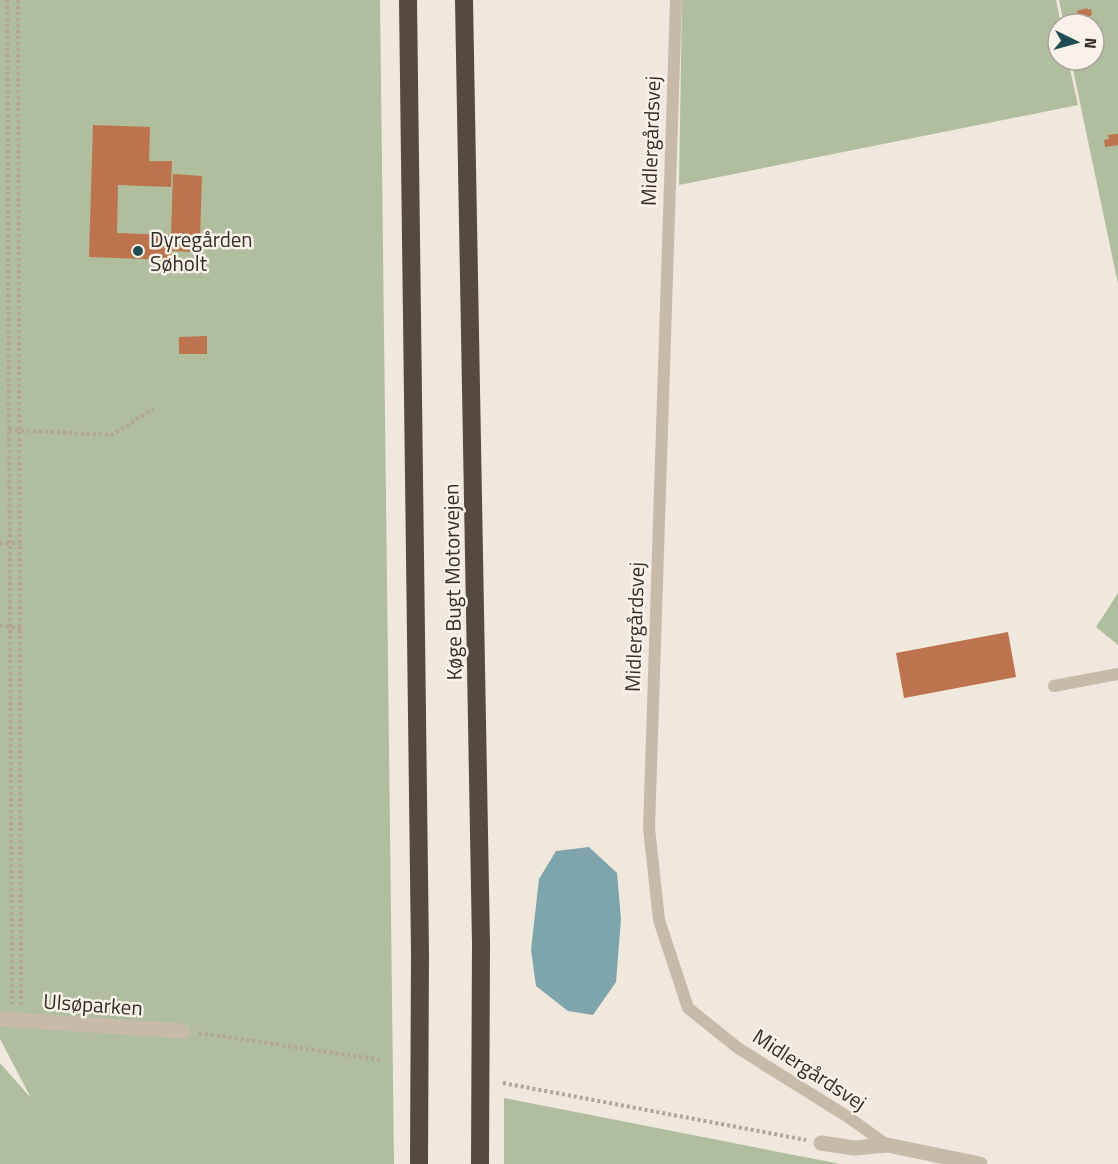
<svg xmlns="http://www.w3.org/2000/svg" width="1118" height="1164" viewBox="0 0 1118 1164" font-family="'Titillium Web',sans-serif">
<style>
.green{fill:#b0be9d}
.water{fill:#7da5ab}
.building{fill:#bc734e}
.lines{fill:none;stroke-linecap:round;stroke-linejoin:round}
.path{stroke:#b3a493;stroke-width:4;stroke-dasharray:3 3;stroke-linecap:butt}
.service{stroke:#c7baa9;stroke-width:12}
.minor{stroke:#c7baa9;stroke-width:15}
.motorway{stroke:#554940;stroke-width:18}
.poi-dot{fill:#214b53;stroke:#f8f2e8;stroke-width:2}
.labels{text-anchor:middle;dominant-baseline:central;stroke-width:5;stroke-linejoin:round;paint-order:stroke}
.street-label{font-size:21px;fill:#352d28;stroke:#f8f2e8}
.poi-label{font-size:21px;fill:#352d28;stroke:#f8f2e8;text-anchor:start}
</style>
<rect width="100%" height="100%" fill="#f0e8dc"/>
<!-- green -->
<g class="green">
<path d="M0,0H380L394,1164H0V1063L31,1098L0,1039Z"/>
<path d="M682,0H1056L1061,24H1058V60H1068L1078,105L679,185Z"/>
<path d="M1059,0H1118V284L1071,60H1094V24H1064Z"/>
<path d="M1118,593V645L1096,627Z"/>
<path d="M504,1098L840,1164H504Z"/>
</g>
<!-- water -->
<path class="water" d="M589,847L617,873L621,919L616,982L593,1015L568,1011L536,986L531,950L539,879L556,851Z"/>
<!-- building -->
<g class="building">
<path d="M1087,8L1088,10L1091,9L1092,15L1089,16L1091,24H1080L1077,11Z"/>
<path d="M1100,43L1102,54L1094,56V44Z"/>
<path d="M93,125L150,127L149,161H172L171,187L118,185L117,233L171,235L173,174L202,176L200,238H193V252L172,251L171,260L89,257Z"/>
<path d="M1118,134V145L1105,147L1104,140L1109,139L1108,135Z"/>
<path d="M207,336V354H179V337Z"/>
<path d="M1008,632L1016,677L904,698L896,653Z"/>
</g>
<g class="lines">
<!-- path -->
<g class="path">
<path d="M7,0L12,1004"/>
<path d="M18,0L21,1005"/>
<path d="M9,430L112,435L153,409"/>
<path d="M0,543H20"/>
<path d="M0,625L21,629"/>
<path d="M199,1033L382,1060"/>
<path d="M503,1083L806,1140"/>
</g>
<!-- service -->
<g class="service">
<path d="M676,0L649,828L659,920L688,1008L738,1048L848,1117L887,1145"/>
<path d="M1054,686L1118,674"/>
</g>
<!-- minor -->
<g class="minor">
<path d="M0,1019L183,1031"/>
<path d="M821,1143L854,1148L887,1145L980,1164"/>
</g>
<!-- motorway -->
<g class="motorway">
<path d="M408,0L420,953L419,1164"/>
<path d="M464,0L481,944L480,1164"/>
</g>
</g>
<!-- markers -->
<circle class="poi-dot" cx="138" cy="251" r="6"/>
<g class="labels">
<!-- street labels -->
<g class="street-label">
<text transform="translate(650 141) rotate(-88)">Midlergårdsvej</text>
<text transform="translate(452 582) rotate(-91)">Køge Bugt Motorvejen</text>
<text transform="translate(634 627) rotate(-88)">Midlergårdsvej</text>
<text transform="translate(93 1004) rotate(4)">Ulsøparken</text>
<text transform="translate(810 1069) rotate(33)">Midlergårdsvej</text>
</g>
<!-- poi labels -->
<g class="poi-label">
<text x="150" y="239">Dyregården<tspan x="150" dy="24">Søholt</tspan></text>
</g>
</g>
<!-- north arrow -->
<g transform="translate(1076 42) rotate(95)"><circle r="28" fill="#f8f2e8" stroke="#aaa39b" stroke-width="1.5"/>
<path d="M0-4.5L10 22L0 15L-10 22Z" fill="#214b53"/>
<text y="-9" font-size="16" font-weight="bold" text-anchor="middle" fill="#352d28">N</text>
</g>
</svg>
